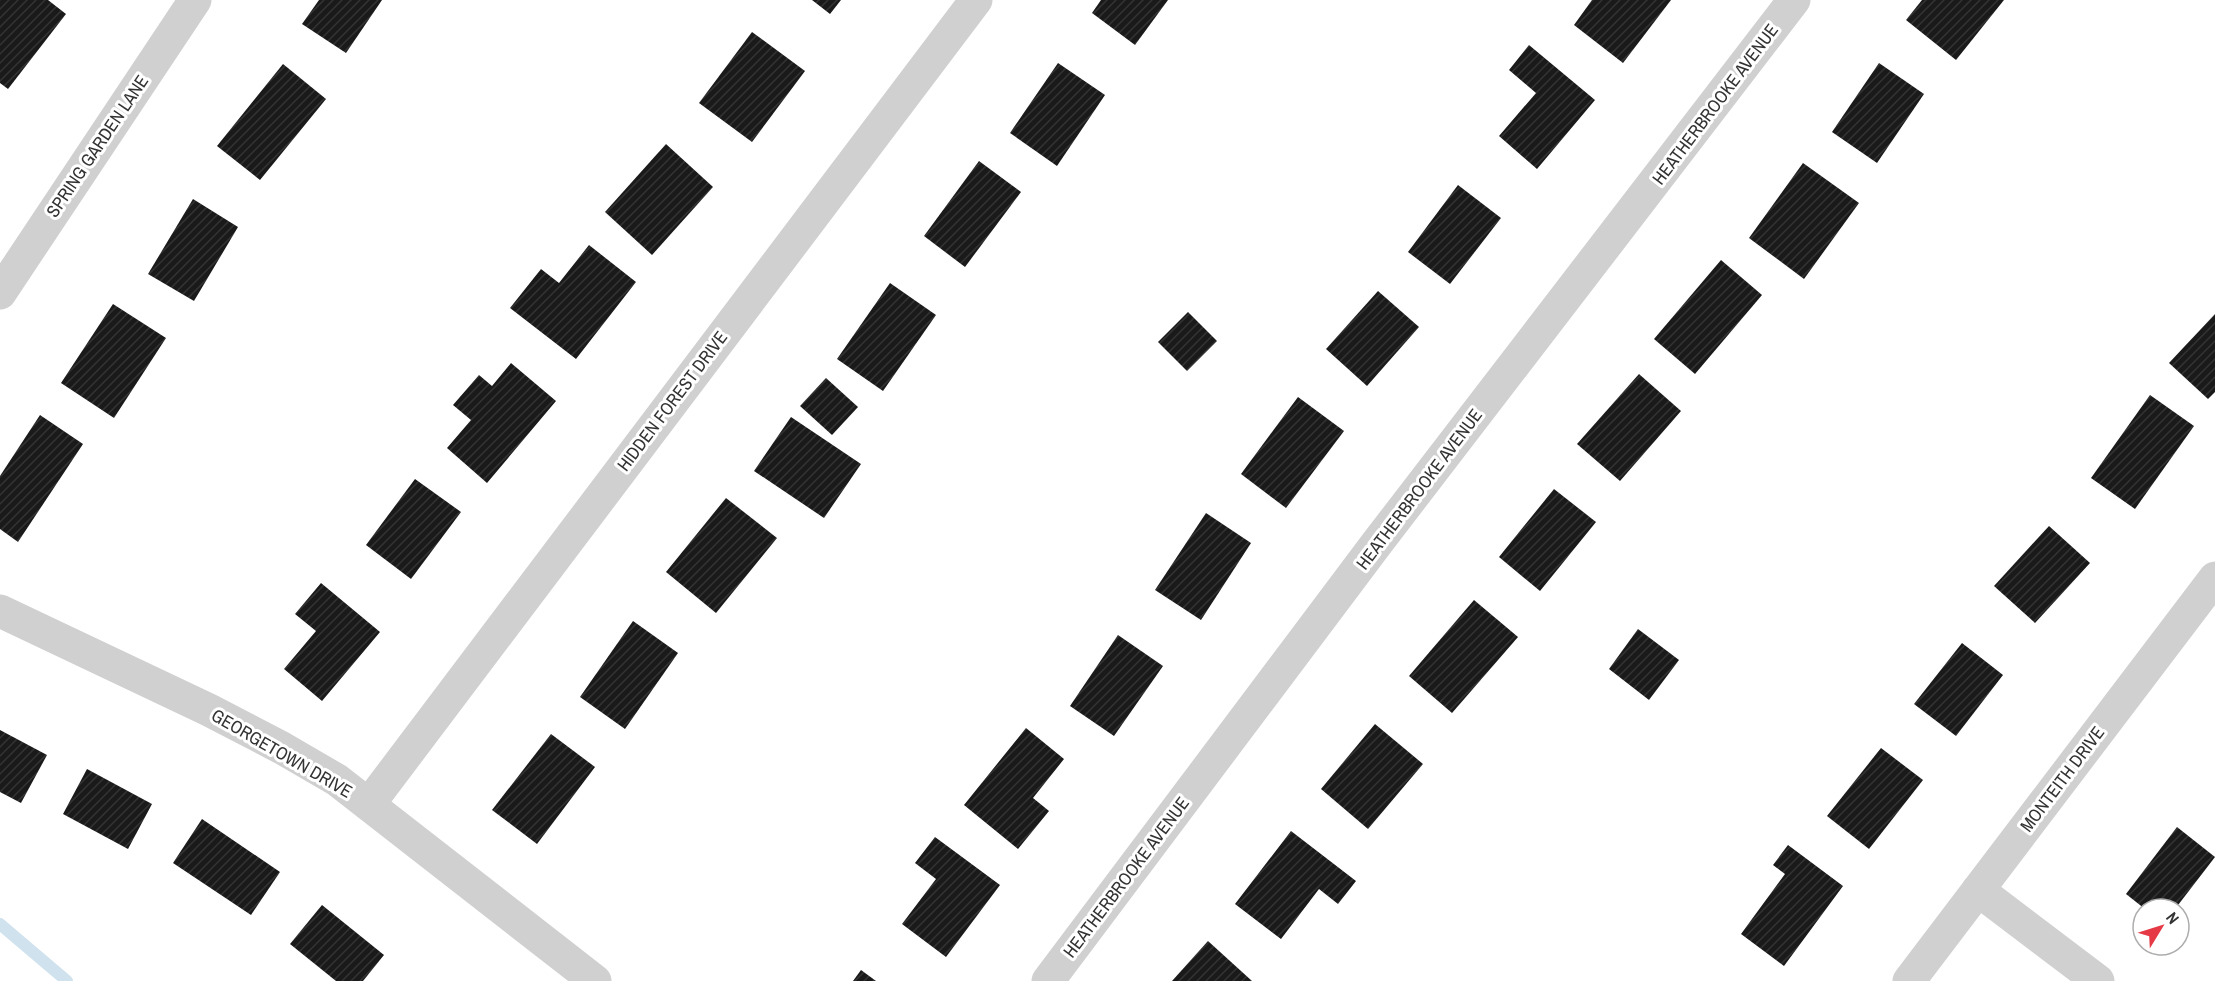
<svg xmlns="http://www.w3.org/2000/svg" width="2215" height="981" viewBox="0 0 2215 981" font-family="'Archivo Narrow',sans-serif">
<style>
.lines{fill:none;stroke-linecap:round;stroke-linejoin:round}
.stream{stroke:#cfe2ee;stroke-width:12}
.building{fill:url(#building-hatch)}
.minor{stroke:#d0d0d0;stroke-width:33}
.labels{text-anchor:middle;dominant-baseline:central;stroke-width:6;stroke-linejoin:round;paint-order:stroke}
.street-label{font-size:18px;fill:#333;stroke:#fff}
</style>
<defs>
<pattern id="building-hatch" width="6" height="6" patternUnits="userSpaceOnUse" patternTransform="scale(1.5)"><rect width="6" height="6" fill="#1a1a1a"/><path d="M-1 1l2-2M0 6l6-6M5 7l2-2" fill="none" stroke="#333"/></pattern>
</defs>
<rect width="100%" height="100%" fill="#fff"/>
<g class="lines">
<!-- stream -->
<path class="stream" d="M0,924L67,981"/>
</g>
<!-- building -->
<g class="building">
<path d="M0,0H48L66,14L8,89L0,83Z"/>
<path d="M319,0H382L346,53L302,24Z"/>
<path d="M812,0H841L830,14Z"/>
<path d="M1101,0H1168L1135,45L1092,13Z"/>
<path d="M1592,0H1671L1623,63L1574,25Z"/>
<path d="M1922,0H2004L1956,60L1906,20Z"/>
<path d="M752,32L805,71L752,142L699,103Z"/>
<path d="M1529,45L1595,100L1537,169L1499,136L1536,93L1509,70Z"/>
<path d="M1058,63L1105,95L1057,166L1010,133Z"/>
<path d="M1879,63L1924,94L1877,163L1832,132Z"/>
<path d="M283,64L326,99L260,180L217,146Z"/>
<path d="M666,144L713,187L652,255L605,212Z"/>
<path d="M979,161L1021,192L965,267L924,236Z"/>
<path d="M1803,163L1859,203L1804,279L1749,238Z"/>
<path d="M1458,185L1501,218L1450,284L1408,252Z"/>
<path d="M193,199L238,227L194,301L148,274Z"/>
<path d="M589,245L636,282L576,359L510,308L541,269L559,283Z"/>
<path d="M1721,260L1762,295L1695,374L1654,339Z"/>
<path d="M890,283L936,315L883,391L837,359Z"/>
<path d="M1378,291L1419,327L1367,386L1326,349Z"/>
<path d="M113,304L166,338L114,418L61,383Z"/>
<path d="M1188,312L1217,341L1187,371L1158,342Z"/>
<path d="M2215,314V392L2208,399L2169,363Z"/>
<path d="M511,363L556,401L487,483L447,448L471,420L453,405L479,375L492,386Z"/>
<path d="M1639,374L1681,411L1620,481L1577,444Z"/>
<path d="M826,378L858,407L832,435L800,406Z"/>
<path d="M2150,395L2194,426L2135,509L2091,478Z"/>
<path d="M1298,397L1344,431L1286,508L1241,474Z"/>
<path d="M40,415L83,444L18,542L0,529V476Z"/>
<path d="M791,417L861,464L824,518L754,471Z"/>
<path d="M415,479L461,512L411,579L366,545Z"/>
<path d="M1554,489L1596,522L1540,591L1499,557Z"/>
<path d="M726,498L777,538L716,613L666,572Z"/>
<path d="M1206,513L1251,543L1201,620L1155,590Z"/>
<path d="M2049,526L2090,563L2035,623L1994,586Z"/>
<path d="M321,583L380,632L322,701L284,669L316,631L295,614Z"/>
<path d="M1474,600L1518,637L1452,713L1409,676Z"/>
<path d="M633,621L678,653L625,729L580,697Z"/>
<path d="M1638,629L1679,660L1649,700L1609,669Z"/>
<path d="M1118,635L1163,666L1114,736L1070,706Z"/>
<path d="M1962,643L2003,675L1956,736L1914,704Z"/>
<path d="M1375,724L1423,764L1368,829L1321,789Z"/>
<path d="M1026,728L1064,759L1033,798L1049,811L1018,849L964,805Z"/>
<path d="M0,730L47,755L21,803L0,792Z"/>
<path d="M551,734L595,767L537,844L492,810Z"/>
<path d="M1881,748L1923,780L1869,849L1827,816Z"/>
<path d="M87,769L152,804L128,849L63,814Z"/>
<path d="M202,819L280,872L251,915L173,863Z"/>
<path d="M2177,827L2215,857L2175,909H2145L2126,894Z"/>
<path d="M1291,831L1356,881L1338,904L1319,889L1281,939L1235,904Z"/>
<path d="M935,837L1000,885L946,957L902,924L936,879L915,863Z"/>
<path d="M1788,845L1843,886L1784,966L1741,934L1785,874L1773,865Z"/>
<path d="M322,905L384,955L363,981H336L290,944Z"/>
<path d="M1208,941L1252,981H1172Z"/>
<path d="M861,970L876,981H853Z"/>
</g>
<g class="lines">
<!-- minor -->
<g class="minor">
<path d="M0,293L195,0"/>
<path d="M0,611L209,710L282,748L337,780L595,981"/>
<path d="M369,804L976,0"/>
<path d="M1978,890L2098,981"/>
<path d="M1048,981L1377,543L1794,0"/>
<path d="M1909,981L2215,578"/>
</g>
</g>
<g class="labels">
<!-- street labels -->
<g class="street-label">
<text transform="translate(1715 104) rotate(-53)">HEATHERBROOKE AVENUE</text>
<text transform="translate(97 146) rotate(-56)">SPRING GARDEN LANE</text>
<text transform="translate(672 401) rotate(-53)">HIDDEN FOREST DRIVE</text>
<text transform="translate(1419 489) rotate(-53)">HEATHERBROOKE AVENUE</text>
<text transform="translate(282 753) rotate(30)">GEORGETOWN DRIVE</text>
<text transform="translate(2062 779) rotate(-53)">MONTEITH DRIVE</text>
<text transform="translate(1126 877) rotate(-53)">HEATHERBROOKE AVENUE</text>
</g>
</g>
<!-- north arrow -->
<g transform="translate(2161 927) rotate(52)"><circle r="28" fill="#ffffff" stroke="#adadad" stroke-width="1.5"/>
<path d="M0-4.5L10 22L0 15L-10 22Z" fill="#e63946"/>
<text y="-9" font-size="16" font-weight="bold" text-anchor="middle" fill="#333333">N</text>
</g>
</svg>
